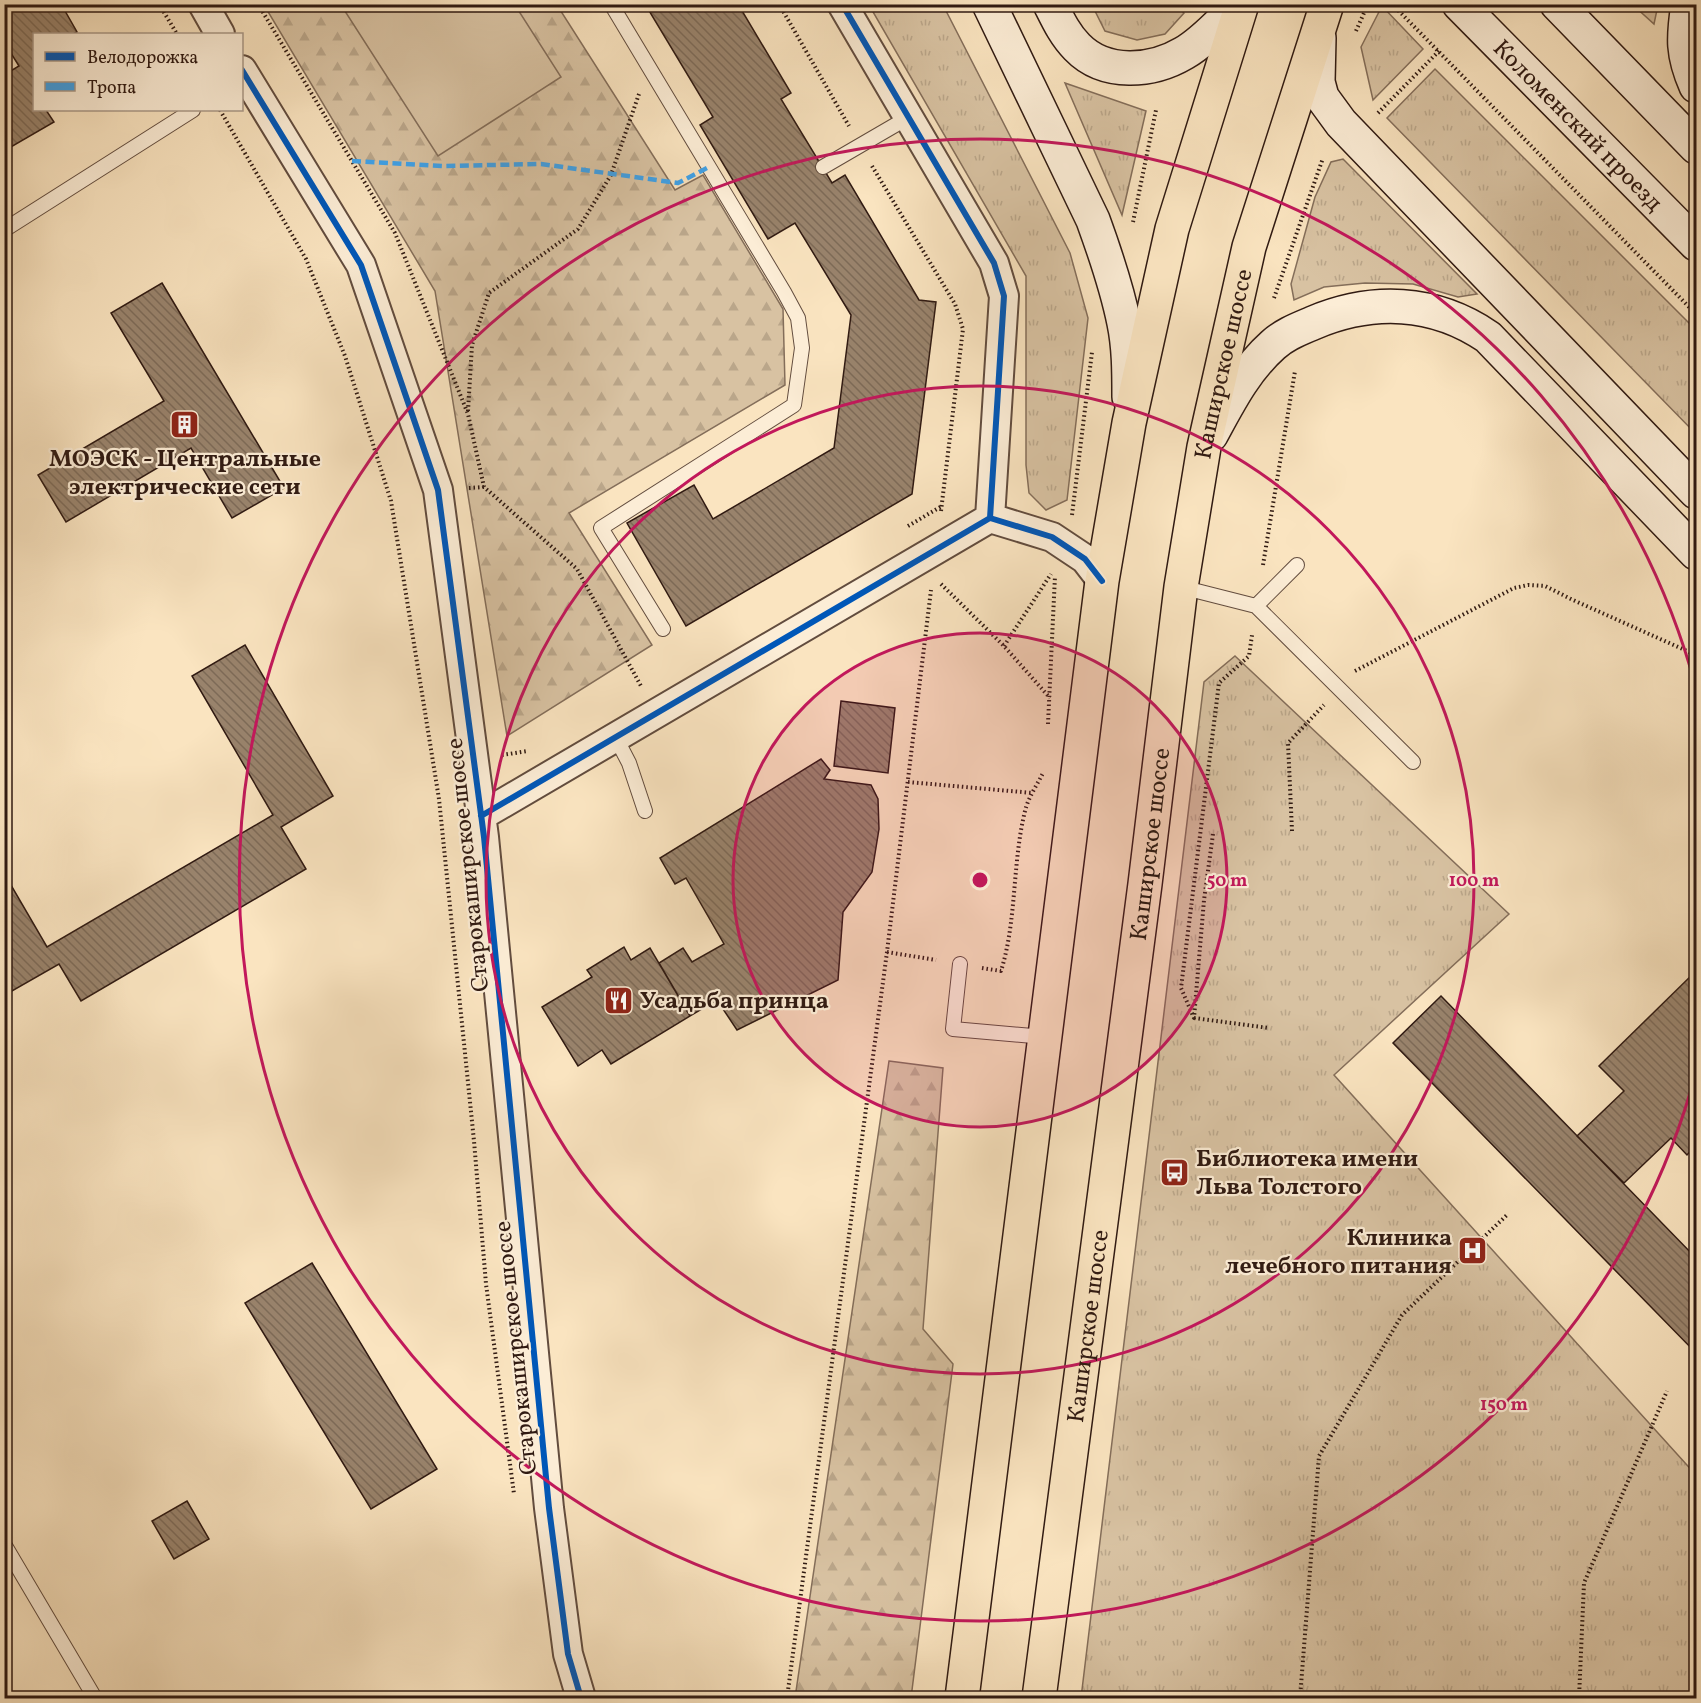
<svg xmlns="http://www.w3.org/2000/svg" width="1701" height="1703" viewBox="0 0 1701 1703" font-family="Vollkorn,serif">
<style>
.grass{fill:url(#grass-tufts);stroke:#846e5a;stroke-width:1.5}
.forest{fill:url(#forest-firs);stroke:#846e5a;stroke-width:1.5}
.park{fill:#d8c2a2;stroke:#846e5a;stroke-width:1.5}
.building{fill:url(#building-back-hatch);stroke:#301a12;stroke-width:1.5}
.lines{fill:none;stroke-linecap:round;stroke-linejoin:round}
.service-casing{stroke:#624c3e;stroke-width:16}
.minor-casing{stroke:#624c3e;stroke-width:32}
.secondary-casing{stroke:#301a12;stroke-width:36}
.primary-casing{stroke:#301a12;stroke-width:36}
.path{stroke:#301a12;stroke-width:4;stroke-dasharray:1.5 3;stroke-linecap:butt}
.service{stroke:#fcedd6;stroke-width:14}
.minor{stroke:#fcedd6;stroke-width:28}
.secondary{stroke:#fcedd6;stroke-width:33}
.primary{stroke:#fae4c0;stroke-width:33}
.quiet{stroke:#3ea2ea;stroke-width:4.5;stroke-dasharray:9 4.5;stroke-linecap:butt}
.cycleway-casing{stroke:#fcedd6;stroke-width:10}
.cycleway{stroke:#0057b8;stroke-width:6}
.ring{fill:none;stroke:#c2185b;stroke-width:3}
.labels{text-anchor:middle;stroke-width:4.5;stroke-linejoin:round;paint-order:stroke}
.street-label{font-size:24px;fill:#301a12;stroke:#fcedd6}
.poi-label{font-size:24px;font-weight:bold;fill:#301a12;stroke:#fcedd6;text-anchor:start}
.centre{fill:#c2185b;stroke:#fcedd6;stroke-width:3}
.ring-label{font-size:18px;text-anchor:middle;font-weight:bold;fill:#c2185b;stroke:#fcedd6;stroke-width:4.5;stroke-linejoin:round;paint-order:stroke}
</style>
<defs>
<pattern id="grass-tufts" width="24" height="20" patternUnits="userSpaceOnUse" patternTransform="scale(1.5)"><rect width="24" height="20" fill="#d8c2a2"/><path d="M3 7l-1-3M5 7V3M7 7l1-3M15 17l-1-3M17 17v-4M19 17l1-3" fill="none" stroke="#baa68a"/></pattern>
<pattern id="forest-firs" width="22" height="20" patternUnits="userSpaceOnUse" patternTransform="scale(1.5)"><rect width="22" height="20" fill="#d8c2a2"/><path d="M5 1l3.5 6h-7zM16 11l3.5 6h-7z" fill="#baa68a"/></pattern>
<pattern id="building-back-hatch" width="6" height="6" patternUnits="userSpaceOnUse" patternTransform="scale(1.5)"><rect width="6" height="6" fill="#99836c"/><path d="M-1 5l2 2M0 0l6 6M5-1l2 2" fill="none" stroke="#7d6a57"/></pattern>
</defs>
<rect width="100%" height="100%" fill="#fae4c0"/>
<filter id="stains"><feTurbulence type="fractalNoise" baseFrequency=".00333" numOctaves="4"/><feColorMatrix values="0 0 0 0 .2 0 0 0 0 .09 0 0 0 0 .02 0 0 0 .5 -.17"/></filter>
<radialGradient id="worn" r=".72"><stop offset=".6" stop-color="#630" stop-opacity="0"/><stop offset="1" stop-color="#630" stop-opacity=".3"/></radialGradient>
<path class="grass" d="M869 5H943L1070 253 1088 318 1067 500 1046 510 1029 493 1026 465V276Z
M1092 5H1175L1184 13 1165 34 1137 40 1105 31Z
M1633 5H1658L1654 24Z
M1382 6 1423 49 1373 100 1361 47Z
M1435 69 1696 330V434L1387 118Z
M1065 83 1146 111 1122 215Z
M1343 159 1477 294 1458 297 1413 284 1365 283 1324 287 1294 300 1291 284 1315 197 1331 162Z
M1235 656 1509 914 1334 1075 1696 1475V1698H1081L1204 682Z"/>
<path class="forest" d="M264 5H557L675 190 703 175 783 309 785 385 569 513 652 645 507 736 435 291Z
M889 1061 943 1068 923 1329 953 1364 911 1698H795Z"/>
<path class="park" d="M341 5H515L561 77 438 156Z"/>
<path class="building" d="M4 4H61L77 32 73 34H34V110H46L54 122 4 151V75L19 66 4 42Z
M645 4H738L791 93 781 99 832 183 845 175 919 300 936 302 912 494 686 626 627 523 694 485 713 519 834 448 851 315 795 223 768 239 700 125 713 117Z
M162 283 284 488 232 518 191 448 66 522 38 475 164 401 111 313Z
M245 645 333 796 281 827 306 869 81 1001 59 964 5 995 4 873 47 947 273 815 192 676Z
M841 701 895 708 888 773 834 766Z
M821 759 830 770 824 779 871 785 878 799 879 829 872 872 843 912 838 980 737 1030 717 1000 690 1016 659 963 683 948 692 962 724 944 686 878 675 884 660 858Z
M624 947 631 960 650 948 690 1016 611 1064 602 1050 578 1066 542 1007 592 977 587 970Z
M1696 971V1145L1687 1155 1671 1138 1624 1183 1577 1136 1624 1091 1599 1066Z
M1441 996 1696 1258V1353L1393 1043Z
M312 1263 437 1469 371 1509 245 1303Z
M187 1501 209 1539 174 1559 152 1521Z"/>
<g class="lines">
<defs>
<path id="service" d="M611 4 784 292 798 318 802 348 794 405 601 528 663 629
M823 167 909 117
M4 230 193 110
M1181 587 1256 606 1413 762
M1256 606 1297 565
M616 738 629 763 645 811
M960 964 953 1029 1044 1037
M4 1544 95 1698"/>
<path id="minor" d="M203 4 220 34
M842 4 994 263 1004 296 990 518
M242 70 361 265 438 490 484 837 549 1508 568 1654 581 1698
M481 816 990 518 1052 537 1085 559 1102 581"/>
<g id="secondary">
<path d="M989 4 1093 220C1105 253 1117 288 1124 323 1129 347 1129 372 1129 397"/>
<path d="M1050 4C1058 20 1065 35 1077 47 1105 76 1152 72 1184 53 1205 41 1222 20 1240 4"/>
<path id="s1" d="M1459 4 1696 244"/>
<path d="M1557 4 1696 147"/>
<path d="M1688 4C1683 38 1682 54 1696 86"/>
<path d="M1319 38 1318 82 1322 97 1341 123 1696 492"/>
<path d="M1211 435C1229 402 1245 370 1273 345 1285 334 1299 329 1313 323 1372 298 1434 300 1488 337L1696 553"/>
</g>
<g id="primary">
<path d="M962 1698 1102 581 1129 423 1172 229 1242 4"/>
<path id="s2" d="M1039 1698 1145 884 1181 587 1204 447 1249 247 1327 4"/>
</g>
</defs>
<use href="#service" class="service-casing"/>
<use href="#minor" class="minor-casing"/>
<use href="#secondary" class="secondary-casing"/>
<use href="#primary" class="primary-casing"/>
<path class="path" d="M159 4 177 34
M258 4 395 233 468 414 484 487 577 569 641 686
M779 4 849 126
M1392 4 1696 314
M1356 31 1368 4
M220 110 306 259 345 356 391 501 439 799 474 1141 486 1284 514 1494
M1378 113 1439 51
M872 166 955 304 963 329 941 511
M1133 222 1156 110
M1274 298 1323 158
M468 411 472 345 489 293 578 229 611 175 639 94
M469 488 484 487
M1072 515 1092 352
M908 526 942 506
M1263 565 1295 371
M941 584 1004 646 1050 698
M1004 646 1051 574
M1355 671 1514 588 1528 585 1545 586 1573 600 1696 655
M1048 724 1055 576
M502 755 528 751
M908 782 1033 793
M1292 831 1288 743 1324 705
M1213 834 1204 900 1194 1018 1181 988 1219 683 1249 656 1252 635
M887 952 936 960
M982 968 1001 971C1017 920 1012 864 1025 811 1028 798 1037 785 1043 773
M1194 1018 1269 1028
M787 1698 887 952 931 590
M1300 1698 1319 1456 1402 1315 1508 1214
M1579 1698 1584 1583 1667 1391"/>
<use href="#service" class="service"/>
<use href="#minor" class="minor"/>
<use href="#secondary" class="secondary"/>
<use href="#primary" class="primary"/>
<path class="quiet" d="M352 161 444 166 541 164 678 183 709 167"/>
<defs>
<path id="cycleway" d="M842 4 994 263 1004 296 990 518
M242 70 361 265 438 490 484 837 549 1508 568 1654 581 1698
M481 816 990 518 1052 537 1085 559 1102 581"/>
</defs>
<use href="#cycleway" class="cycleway-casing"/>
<use href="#cycleway" class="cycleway"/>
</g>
<circle cx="980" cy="880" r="247" fill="#c2185b" fill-opacity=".12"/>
<g class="ring">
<circle cx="980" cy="880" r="247"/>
<circle cx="980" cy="880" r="494"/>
<path d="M1696 1072A741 741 0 1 1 1696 688"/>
</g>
<defs>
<symbol id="building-square" viewBox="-11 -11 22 22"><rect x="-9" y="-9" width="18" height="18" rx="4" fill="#8f2418" stroke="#fcedd6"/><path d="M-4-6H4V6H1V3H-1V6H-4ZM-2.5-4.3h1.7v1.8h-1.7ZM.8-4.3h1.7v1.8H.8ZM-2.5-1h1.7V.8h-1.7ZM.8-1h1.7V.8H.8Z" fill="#fff"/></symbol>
<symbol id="restaurant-square" viewBox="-11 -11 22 22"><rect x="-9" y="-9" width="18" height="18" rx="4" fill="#8f2418" stroke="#fcedd6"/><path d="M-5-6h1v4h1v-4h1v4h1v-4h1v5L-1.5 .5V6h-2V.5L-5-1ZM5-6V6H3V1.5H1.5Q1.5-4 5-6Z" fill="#fff"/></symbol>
<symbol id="bus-square" viewBox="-11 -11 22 22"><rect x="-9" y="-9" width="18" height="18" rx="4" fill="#8f2418" stroke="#fcedd6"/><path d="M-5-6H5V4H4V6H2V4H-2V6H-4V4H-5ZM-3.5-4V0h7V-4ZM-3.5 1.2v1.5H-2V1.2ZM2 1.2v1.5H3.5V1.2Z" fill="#fff"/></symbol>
<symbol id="hospital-square" viewBox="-11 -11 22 22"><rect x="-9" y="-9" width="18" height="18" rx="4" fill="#8f2418" stroke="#fcedd6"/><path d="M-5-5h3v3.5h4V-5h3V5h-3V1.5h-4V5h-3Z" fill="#fff"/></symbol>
</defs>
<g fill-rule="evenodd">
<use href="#building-square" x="168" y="408" width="33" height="33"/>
<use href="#restaurant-square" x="602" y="984" width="33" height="33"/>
<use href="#bus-square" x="1158" y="1156" width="33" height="33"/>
<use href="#hospital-square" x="1456" y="1234" width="33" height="33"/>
</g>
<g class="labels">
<g class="street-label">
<text dy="8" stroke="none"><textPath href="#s1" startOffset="170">Коломенский проезд</textPath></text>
<text dy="8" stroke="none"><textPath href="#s2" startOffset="1347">Каширское шоссе</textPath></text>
<text dy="8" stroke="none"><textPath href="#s2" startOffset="861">Каширское шоссе</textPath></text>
<text transform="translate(467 865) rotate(-96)" y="8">Старокаширское шоссе</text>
<text dy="8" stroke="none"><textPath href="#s2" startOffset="375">Каширское шоссе</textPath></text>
<text transform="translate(515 1348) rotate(-96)" y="8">Старокаширское шоссе</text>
</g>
<g class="poi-label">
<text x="185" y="466" text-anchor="middle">МОЭСК - Центральные<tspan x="185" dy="28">электрические сети</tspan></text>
<text x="640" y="1008">Усадьба принца</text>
<text x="1196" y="1166">Библиотека имени<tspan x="1196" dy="28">Льва Толстого</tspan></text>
<text x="1452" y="1245" text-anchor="end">Клиника<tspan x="1452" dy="28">лечебного питания</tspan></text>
</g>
</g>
<circle cx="980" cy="880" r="9" class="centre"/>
<g class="ring-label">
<text x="1227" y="886">50 m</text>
<text x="1474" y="886">100 m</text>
<text x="1504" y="1410">150 m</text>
</g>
<rect width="1701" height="1703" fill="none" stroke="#fae4c0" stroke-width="24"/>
<rect x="6" y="6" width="1689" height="1691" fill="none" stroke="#301a12" stroke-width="3"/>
<rect x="12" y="12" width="1677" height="1679" fill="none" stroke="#301a12" stroke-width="1.5"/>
<rect x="33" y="33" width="210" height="78" fill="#fcedd6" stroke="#aa9988" stroke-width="1.5"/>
<rect x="45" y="52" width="30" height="9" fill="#0057b8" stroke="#aa9988" stroke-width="1.5"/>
<text x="87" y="63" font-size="18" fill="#301a12">Велодорожка</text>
<rect x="45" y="82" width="30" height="9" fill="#3ea2ea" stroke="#aa9988" stroke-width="1.5"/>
<text x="87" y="93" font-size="18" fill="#301a12">Тропа</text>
<rect width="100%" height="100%" filter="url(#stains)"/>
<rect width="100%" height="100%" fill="url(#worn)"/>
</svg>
